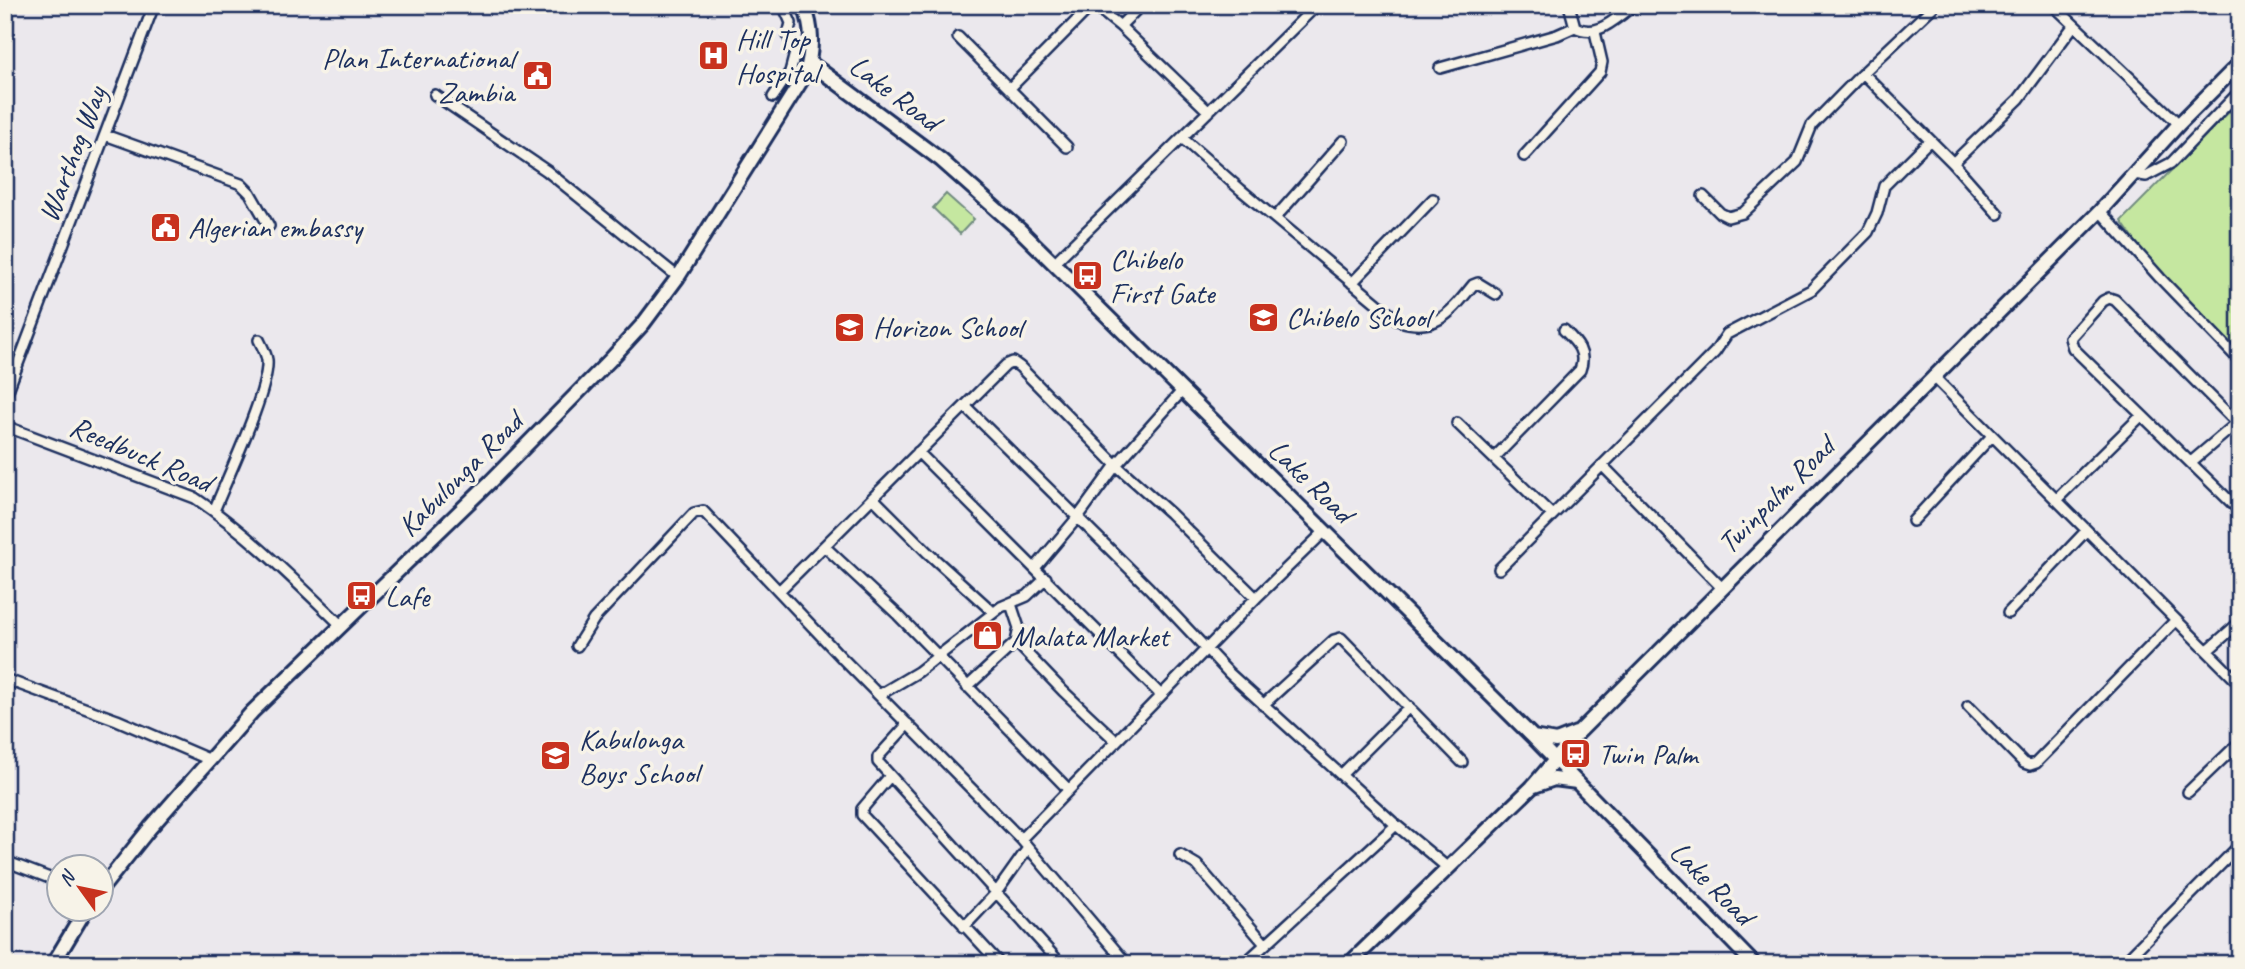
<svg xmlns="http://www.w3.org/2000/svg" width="2245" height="969" viewBox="0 0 2245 969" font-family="Caveat,sans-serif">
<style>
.green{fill:#c5e7a0;stroke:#708b7f;stroke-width:2}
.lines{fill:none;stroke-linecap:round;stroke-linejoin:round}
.street-casing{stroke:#1b2f5e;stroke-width:14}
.secondary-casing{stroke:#1b2f5e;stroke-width:18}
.street{stroke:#f7f3e8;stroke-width:9}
.secondary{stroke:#f7f3e8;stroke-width:12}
.labels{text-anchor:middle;stroke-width:7;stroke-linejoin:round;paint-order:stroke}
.poi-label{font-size:30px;fill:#1b2f5e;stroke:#f7f3e8;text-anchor:start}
.street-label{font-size:30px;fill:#1b2f5e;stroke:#f7f3e8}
</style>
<rect width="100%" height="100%" fill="#ebe8ed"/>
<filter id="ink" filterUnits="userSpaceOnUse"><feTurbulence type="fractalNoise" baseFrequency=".0143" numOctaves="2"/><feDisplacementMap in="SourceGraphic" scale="14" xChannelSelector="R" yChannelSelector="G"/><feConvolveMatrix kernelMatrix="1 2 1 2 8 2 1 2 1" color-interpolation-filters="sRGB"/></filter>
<g filter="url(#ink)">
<path class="green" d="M2240 101V354L2147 258 2121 221Z
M946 194 974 219 960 234 933 208Z"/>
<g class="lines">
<defs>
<path id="street" d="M1094 5 1120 26 1209 112
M1569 5 1575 27C1598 39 1615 18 1635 5
M2053 5 2179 124
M1120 26 1141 5
M958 37 1067 147
M1440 68 1557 35 1575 27
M1863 73 1953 163 1998 214
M1010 88 1092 5
M435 95 547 171 678 277
M773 97 790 72 795 53 788 35 791 23 783 5
M105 135 241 184 250 193 269 226
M1182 138 1241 190 1397 320C1436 334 1451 312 1473 285L1478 283 1496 294
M1524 156 1600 72 1602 62 1595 32
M1953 163 2019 99 2074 25
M2134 174 2146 176 2171 163 2240 91
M1703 196 1720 213 1728 217 1743 213 1797 162 1812 125 1863 73 1935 5
M2100 211 2160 278 2240 361
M1275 218 1343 141
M1054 263 1317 5
M1352 283 1433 199
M1933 376 2240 684
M5 398 154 5
M965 406 1149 588 1229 673 1396 825 1448 868
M1457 423 1552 515
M5 426 195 498C249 534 295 581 342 626
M2240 426 2115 300 2109 298 2103 301 2070 338 2073 348 2240 511
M918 452 1161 695
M1494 458 1580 370C1587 352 1576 342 1564 330
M2191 462 2237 423
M1602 465 1721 587
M873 498 928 553 993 612
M2056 500 2141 416
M214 511C226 480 270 389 267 360 266 353 262 346 259 340
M1913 521 1992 436
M824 546 898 615 1069 790
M1035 568 1078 517 1116 465 1182 391
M1499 569 1715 352 1727 334 1811 290 1868 232 1877 213 1884 186 1930 140
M779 591 1006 365 1013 362 1020 367 1116 465 1170 513 1256 598
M2008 613 2086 531
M1016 642 1063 691 1116 741
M577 646 594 619 694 513 703 511 843 659 1021 839 1127 964
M2208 650 2240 622
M5 679 117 720 208 759
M967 687 1016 642 1019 628 1011 604
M879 695 918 672 1001 607 1027 596 1046 578
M1263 705 1334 640 1341 638 1462 762
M1968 706 2024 763 2030 765 2036 763 2176 620
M908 724 878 757V762L1061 964
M1341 775 1409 707
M890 776 862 809V815L1000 964
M2188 792 2240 742
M1021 839 1256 598 1325 531
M1180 855 1197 865 1265 944
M5 861 60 882
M964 927 996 893 1028 848
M1244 964 1396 825
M2122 964 2240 845"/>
<path id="secondary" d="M809 62 941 160 1020 230 1533 737 1754 964
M1533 737 1556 741 1576 733
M1534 786 1554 779 1577 782
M102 888 150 828 252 712 490 482 610 360 643 324 678 277 806 73C813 49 813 29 804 5
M53 964 86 909
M1349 964 1532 787 1578 733 2100 211 2179 124 2240 63"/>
</defs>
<use href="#street" class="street-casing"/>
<use href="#secondary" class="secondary-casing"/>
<use href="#street" class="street"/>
<use href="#secondary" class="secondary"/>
</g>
</g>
<defs>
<symbol id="hospital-square" viewBox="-11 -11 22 22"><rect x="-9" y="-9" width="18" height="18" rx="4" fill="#c8321e" stroke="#f7f3e8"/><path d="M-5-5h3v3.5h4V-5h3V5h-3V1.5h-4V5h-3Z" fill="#fff"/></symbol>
<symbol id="civic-square" viewBox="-11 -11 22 22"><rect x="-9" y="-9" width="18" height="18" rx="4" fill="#c8321e" stroke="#f7f3e8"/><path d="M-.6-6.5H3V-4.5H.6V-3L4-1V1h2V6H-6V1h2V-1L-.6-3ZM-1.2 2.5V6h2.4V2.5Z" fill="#fff"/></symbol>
<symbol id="bus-square" viewBox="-11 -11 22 22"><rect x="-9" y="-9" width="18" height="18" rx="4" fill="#c8321e" stroke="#f7f3e8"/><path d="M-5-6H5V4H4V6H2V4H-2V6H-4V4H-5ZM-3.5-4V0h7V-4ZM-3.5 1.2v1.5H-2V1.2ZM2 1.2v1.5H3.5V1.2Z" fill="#fff"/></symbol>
<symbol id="school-square" viewBox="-11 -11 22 22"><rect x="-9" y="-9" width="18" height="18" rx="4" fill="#c8321e" stroke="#f7f3e8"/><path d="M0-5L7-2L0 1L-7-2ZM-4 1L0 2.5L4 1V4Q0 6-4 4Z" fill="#fff"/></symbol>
<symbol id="shop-square" viewBox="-11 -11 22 22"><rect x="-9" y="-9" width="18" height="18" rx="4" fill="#c8321e" stroke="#f7f3e8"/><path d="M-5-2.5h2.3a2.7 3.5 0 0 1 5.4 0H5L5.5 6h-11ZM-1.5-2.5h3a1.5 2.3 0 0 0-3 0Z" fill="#fff"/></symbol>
</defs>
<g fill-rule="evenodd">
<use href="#hospital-square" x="696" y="38" width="35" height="35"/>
<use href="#civic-square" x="520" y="58" width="35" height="35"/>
<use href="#civic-square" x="148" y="210" width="35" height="35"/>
<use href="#bus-square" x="1070" y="258" width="35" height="35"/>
<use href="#school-square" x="1246" y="300" width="35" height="35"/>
<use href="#school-square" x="832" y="310" width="35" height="35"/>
<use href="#bus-square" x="344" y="578" width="35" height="35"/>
<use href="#shop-square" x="970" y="618" width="35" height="35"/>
<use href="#bus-square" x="1558" y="736" width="35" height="35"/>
<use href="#school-square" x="538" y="738" width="35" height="35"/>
</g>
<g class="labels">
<g class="poi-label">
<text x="736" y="49">Hill Top<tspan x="736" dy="34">Hospital</tspan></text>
<text x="514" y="68" text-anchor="end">Plan International<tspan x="514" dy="34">Zambia</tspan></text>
<text x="188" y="237">Algerian embassy</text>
<text x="1110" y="269">Chibelo<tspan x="1110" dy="34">First Gate</tspan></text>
<text x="1286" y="327">Chibelo School</text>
<text x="873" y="337">Horizon School</text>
<text x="385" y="606">Lafe</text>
<text x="1011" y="646">Malata Market</text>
<text x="579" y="749">Kabulonga<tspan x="579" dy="34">Boys School</tspan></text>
<text x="1598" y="764">Twin Palm</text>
</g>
<g class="street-label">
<text transform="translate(895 93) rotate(37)" y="10">Lake Road</text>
<text transform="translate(72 154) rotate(-69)" y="10">Warthog Way</text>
<text transform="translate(141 454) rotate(23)" y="10">Reedbuck Road</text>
<text transform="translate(460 474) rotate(-45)" y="10">Kabulonga Road</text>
<text transform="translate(1311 481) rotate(44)" y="10">Lake Road</text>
<text transform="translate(1776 495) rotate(-45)" y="10">Twinpalm Road</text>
<text transform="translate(1712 883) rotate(45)" y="10">Lake Road</text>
</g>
</g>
<rect width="2245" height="969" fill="none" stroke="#f7f3e8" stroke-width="28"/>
<rect x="14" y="14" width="2217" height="941" fill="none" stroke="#1b2f5e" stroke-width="2.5" filter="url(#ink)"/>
<g transform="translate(80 888) rotate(303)"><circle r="33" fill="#f7f3e8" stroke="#9fa5b1" stroke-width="2"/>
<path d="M0-5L12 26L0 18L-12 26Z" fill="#c8321e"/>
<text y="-10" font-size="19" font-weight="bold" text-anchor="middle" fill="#1b2f5e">N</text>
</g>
</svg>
